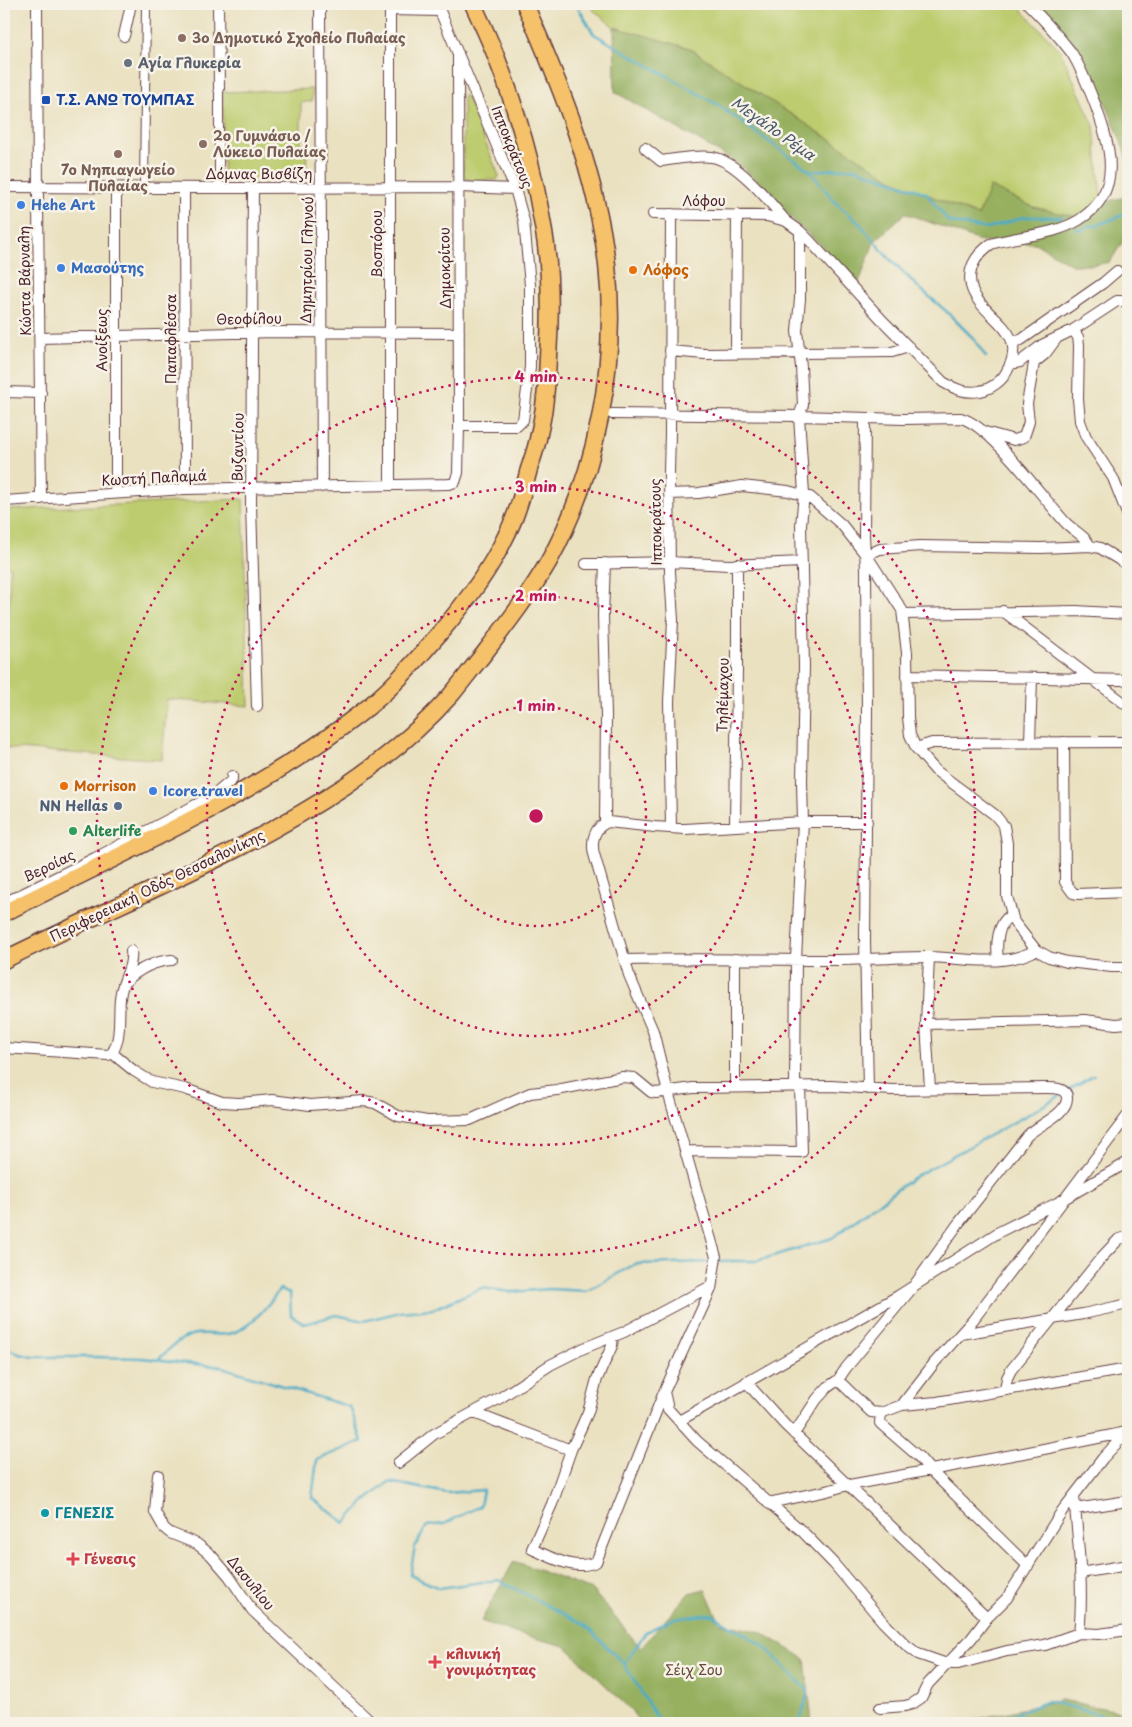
<svg xmlns="http://www.w3.org/2000/svg" width="1132" height="1727" viewBox="0 0 1132 1727" font-family="'Playpen Sans',sans-serif">
<style>
.green{fill:#bdcc6e;stroke:#84764c}
.forest{fill:#96b061;stroke:#706846}
.lines{fill:none;stroke-linecap:round;stroke-linejoin:round}
.stream{stroke:#46aac6;stroke-width:2.5}
.pedestrian-casing{stroke:#623c41;stroke-width:10}
.minor-casing{stroke:#623c41;stroke-width:12}
.trunk-casing{stroke:#623c41;stroke-width:19}
.pedestrian{stroke:#fff;stroke-width:8}
.minor{stroke:#fff;stroke-width:10}
.trunk{stroke:#f5c16b;stroke-width:16}
.ring{fill:none;stroke:#c2185b;stroke-width:2.5;stroke-dasharray:2.5 5}
.education-dot{fill:#8d6e63;stroke:#f7f3e8;stroke-width:2}
.worship-dot{fill:#6b7280;stroke:#f7f3e8;stroke-width:2}
.transit-dot{fill:#1a4fb4;stroke:#f7f3e8;stroke-width:2}
.shop-dot{fill:#3f7fe0;stroke:#f7f3e8;stroke-width:2}
.food-dot{fill:#e8710a;stroke:#f7f3e8;stroke-width:2}
.service-dot{fill:#5c6f8a;stroke:#f7f3e8;stroke-width:2}
.leisure-dot{fill:#2e9e5b;stroke:#f7f3e8;stroke-width:2}
.culture-dot{fill:#0f9aa8;stroke:#f7f3e8;stroke-width:2}
.health-dot{fill:#e0444e;stroke:#f7f3e8;stroke-width:2}
.labels{text-anchor:middle;stroke-width:5;stroke-linejoin:round;paint-order:stroke}
.education-label{font-size:14px;font-weight:bold;fill:#785e54;stroke:#f7f3e8;text-anchor:start}
.worship-label{font-size:14px;font-weight:bold;fill:#5b616d;stroke:#f7f3e8;text-anchor:start}
.transit-label{font-size:14px;font-weight:bold;fill:#164399;stroke:#f7f3e8;text-anchor:start}
.street-label{font-size:14px;fill:#4a1f2b;stroke:#f7f3e8}
.shop-label{font-size:14px;font-weight:bold;fill:#366cbe;stroke:#f7f3e8;text-anchor:start}
.food-label{font-size:14px;font-weight:bold;fill:#c56008;stroke:#f7f3e8;text-anchor:start}
.service-label{font-size:14px;font-weight:bold;fill:#4e5e75;stroke:#f7f3e8;text-anchor:end}
.leisure-label{font-size:14px;font-weight:bold;fill:#27864d;stroke:#f7f3e8;text-anchor:start}
.culture-label{font-size:14px;font-weight:bold;fill:#0d838f;stroke:#f7f3e8;text-anchor:start}
.health-label{font-size:14px;font-weight:bold;fill:#be3a42;stroke:#f7f3e8;text-anchor:start}
.park-label{font-size:14px;fill:#674a3c;stroke:#f7f3e8}
.water-label{font-size:15px;font-style:italic;fill:#485769;stroke:#f7f3e8}
.centre{fill:#c2185b;stroke:#f7f3e8;stroke-width:2.5}
.ring-label{font-size:15px;text-anchor:middle;font-weight:bold;fill:#c2185b;stroke:#f7f3e8;stroke-width:5;stroke-linejoin:round;paint-order:stroke}
</style>
<rect width="100%" height="100%" fill="#f7f3e8"/>
<filter id="ink" filterUnits="userSpaceOnUse"><feTurbulence type="fractalNoise" baseFrequency=".02" numOctaves="2"/><feDisplacementMap in="SourceGraphic" scale="10" xChannelSelector="R" yChannelSelector="G"/><feConvolveMatrix kernelMatrix="1 2 1 2 8 2 1 2 1" color-interpolation-filters="sRGB"/></filter>
<filter id="wash" filterUnits="userSpaceOnUse"><feTurbulence type="fractalNoise" baseFrequency=".0096" numOctaves="4" result="noise"/><feDisplacementMap in="SourceGraphic" scale="20" xChannelSelector="R" yChannelSelector="G"/><feGaussianBlur stdDeviation="1.12" result="paint"/><feColorMatrix in="noise" values="0 0 0 0 0 0 0 0 0 0 0 0 0 0 0 0 0 1.4 0 .05"/><feComposite in="paint" operator="in"/></filter>
<g filter="url(#wash)">
<rect width="100%" height="100%" fill="#eae1c0"/>
<path class="green" d="M586 4H1016L1060 50 1094 126 1101 197 1082 219 1033 207 990 187 978 216 891 179 689 48 614 27Z
M312 89V101L301 103V149L307 150 306 174H313V177L223 178V92Z
M464 95 467 97 499 176 497 180H468L463 176V98Z
M243 499 249 706 167 699 162 760 4 748V638H8L10 567 4 566V510Z"/>
<path class="forest" d="M1039 4H1128V162C1109 105 1083 47 1039 4Z
M614 27 689 48 891 179 978 216 990 187 1033 207 1082 218C1098 207 1107 199 1128 197V233L1110 262 1092 265H1072L1035 243 982 242 905 213 874 242 857 288 819 243 798 225 757 180 734 161 615 92Z
M514 1561 592 1590 641 1648 689 1593 705 1589 720 1623 761 1632 805 1659 812 1723H640L631 1710 565 1646 515 1633 481 1621Z
M1061 1700 1128 1713V1723H960Z"/>
<g class="lines">
<path class="stream" d="M576 4 594 34 718 105 810 171 854 168 926 193 949 222 987 229 1024 217H1062
M810 171 836 203 860 224 886 255 918 287 946 311 973 338 986 357
M1076 229 1081 230 1091 225 1095 226 1128 213
M1067 1091 1094 1075
M718 1261H757L832 1238 914 1177 1027 1115 1063 1094
M4 1346 19 1354 33 1357H95L142 1358 222 1367 350 1407 362 1441 317 1460 312 1498 345 1523 362 1504 389 1482 447 1493 483 1490 480 1506 444 1524 427 1526 415 1546 410 1575 439 1588 498 1580 585 1625 624 1664 646 1632 673 1619 711 1614 764 1646 808 1691 800 1723
M158 1360C168 1350 178 1339 192 1335 205 1331 222 1338 235 1332 253 1325 269 1304 280 1289L290 1293 291 1315 305 1324 336 1315 364 1321 400 1312 433 1309 482 1288 511 1292 549 1289 587 1291 635 1264 713 1262
M624 1664 660 1723
M993 1723 1048 1701 1097 1714 1121 1723"/>
</g>
</g>
<g filter="url(#ink)">
<g class="lines">
<defs>
<path id="pedestrian" d="M144 188 146 4
M219 188V89"/>
<path id="minor" d="M37 4 38 202 41 499
M218 4 219 89
M320 4 322 487
M390 4V485
M437 4 515 189 524 221 530 285V367L523 420 517 426H459
M390 10 440 11
M124 36 131 4
M645 148 661 161C678 159 696 155 712 157 737 161 769 201 785 220
M4 187 236 188 458 187 515 189
M116 188V493
M184 188 185 489
M253 188 251 505 257 706
M653 214 767 216 786 221 800 231 810 241 883 321 943 382C955 389 966 394 980 391 991 389 1002 381 1007 371 1031 328 980 319 971 286 967 268 977 254 991 244 1019 235 1053 236 1079 220 1125 191 1110 146 1095 104 1088 87 1081 67 1071 52 1058 35 1043 19 1028 4
M671 214 670 434 669 472 670 572 673 620 669 702 671 828
M1073 330 1078 337 1079 345 1078 399 1080 421 1086 437 1113 478 1128 516
M40 338 273 332 459 333
M1012 342 1021 340 1103 283 1117 271
M670 351 705 354 892 352 909 347
M736 352 737 215
M1010 364 1020 362 1042 345 1073 330 1117 301H1128
M4 392 41 393
M612 414 799 416 904 419 961 418C991 426 1042 497 1065 522 1072 530 1086 536 1090 546
M799 416 803 405 801 367 797 331 800 299V231
M865 418 864 536 866 568 867 713 865 940 868 1089
M985 432 1014 440 1024 437 1029 422 1027 404 1034 363 1045 354 1057 338
M669 494 699 493 742 486 788 491 810 497 842 525 869 559 902 610 907 653 908 717 910 735 916 748 935 770 995 815 1004 826 1007 843V896L1014 922 1036 950 1049 957 1067 962 1112 967H1128
M4 501 185 489 449 484 455 482 458 473 459 426 458 53
M866 555 880 549 920 546 1041 548 1090 546 1100 548 1123 562H1128
M586 564 670 562 729 565 802 562
M1003 611 1128 706
M903 614 1076 611 1128 614
M907 675 1128 680
M1030 742 1032 678
M1064 742 1065 882 1073 893 1077 894 1128 892
M916 748 932 743 1128 742
M605 823 606 715 603 616 605 563
M735 826 737 669V564
M4 903 95 858 181 813 214 795 232 780V776
M929 957 926 1024 930 1089
M735 959V1087
M998 959C996 945 997 923 1011 915
M625 960C694 958 762 960 830 960 863 960 896 957 928 957 964 958 1003 968 1036 950
M126 981C139 969 154 961 172 960
M926 1024 1085 1020 1116 1024 1128 1023
M4 1048 108 1055 112 1053 134 1071 152 1082 185 1089 222 1102 239 1103 272 1100 310 1105 364 1101 375 1103 398 1116 427 1121 470 1120 530 1093 557 1090 622 1077 634 1078 651 1092 656 1093 693 1088 831 1086 892 1090 1044 1088C1051 1088 1067 1087 1067 1098 1067 1115 1037 1125 1027 1136L958 1224 913 1287 846 1368 838 1380 828 1387 817 1399 794 1434
M112 1053C123 1037 117 1011 121 992 124 978 133 966 131 951
M795 1086 796 959 803 822 802 782 804 666 801 525 804 494 799 416
M685 1151 802 1152 800 1086
M961 1334 1083 1314 1128 1304
M613 1337 612 1346 597 1379 588 1412 571 1450 552 1504 532 1549C553 1558 574 1571 596 1562L664 1392 711 1289 716 1257 668 1092 653 1031 629 975 594 854C591 841 594 827 608 822L655 827 685 829 803 822H867
M838 1380 871 1412 881 1413 880 1423 882 1425 919 1457 930 1470 1028 1566
M746 1382 785 1425 987 1618
M1005 1390 1007 1378 1011 1370 1101 1258 1119 1239 1128 1237
M664 1392 668 1409 697 1441 803 1532 834 1564 883 1622 906 1645 918 1654 947 1664H958L1007 1651 1045 1645 1079 1633 1099 1634 1128 1630
M902 1405 935 1362 973 1320 1128 1115
M474 1413 571 1450
M881 1413 902 1405 937 1402 1128 1369
M679 1421 898 1296 999 1232 1057 1203 1128 1162
M398 1463 434 1434 500 1398 550 1365 584 1348 624 1332 711 1286
M158 1475 155 1512 164 1528 170 1533 197 1544 211 1555 229 1576 252 1610 372 1723
M1074 1496C1078 1541 1084 1587 1079 1633
M768 1503 827 1491 844 1486 1029 1452 1127 1432
M1075 1509 1128 1501
M1080 1573 1128 1565
M880 1708 905 1706 912 1704 921 1698 928 1684 971 1639 987 1618 1007 1598 1062 1511 1103 1458 1128 1431"/>
<path id="trunk" d="M4 913C122 853 253 797 358 715 389 692 413 664 438 635 464 605 489 572 506 536 517 515 523 492 529 469 533 457 537 446 539 434 545 409 547 383 548 357 551 314 551 269 543 226 534 171 517 110 497 59 490 40 481 22 473 4
M4 960C118 903 238 857 345 786 383 760 420 730 451 695 462 682 472 668 483 655 506 625 530 594 549 561 597 474 618 363 607 265 597 174 561 87 525 4"/>
</defs>
<use href="#pedestrian" class="pedestrian-casing"/>
<use href="#minor" class="minor-casing"/>
<use href="#trunk" class="trunk-casing"/>
<use href="#pedestrian" class="pedestrian"/>
<use href="#minor" class="minor"/>
<use href="#trunk" class="trunk"/>
</g>
</g>
<g class="ring">
<circle cx="536" cy="816" r="110"/>
<circle cx="536" cy="816" r="220"/>
<circle cx="536" cy="816" r="329"/>
<circle cx="536" cy="816" r="439"/>
</g>
<g class="education-dot">
<circle cx="182" cy="38" r="5"/>
<circle cx="203" cy="144" r="5"/>
<circle cx="118" cy="154" r="5"/>
</g>
<circle class="worship-dot" cx="128" cy="63" r="5"/>
<rect class="transit-dot" x="41" y="95" width="10" height="10" rx="2.5"/>
<g class="shop-dot">
<circle cx="21" cy="205" r="5"/>
<circle cx="61" cy="268" r="5"/>
<circle cx="153" cy="791" r="5"/>
</g>
<g class="food-dot">
<circle cx="633" cy="270" r="5"/>
<circle cx="64" cy="786" r="5"/>
</g>
<circle class="service-dot" cx="118" cy="806" r="5"/>
<circle class="leisure-dot" cx="73" cy="831" r="5"/>
<circle class="culture-dot" cx="45" cy="1513" r="5"/>
<g class="health-dot">
<path d="M70.5 1551.5h5v5h5v5h-5v5h-5v-5h-5v-5h5z"/>
<path d="M432.5 1654.5h5v5h5v5h-5v5h-5v-5h-5v-5h5z"/>
</g>
<g class="labels">
<g class="education-label">
<text x="192" y="43">3ο Δημοτικό Σχολείο Πυλαίας</text>
<text x="213" y="141">2o Γυμνάσιο /<tspan x="213" dy="16">Λύκειο Πυλαίας</tspan></text>
<text x="118" y="175" text-anchor="middle">7ο Νηπιαγωγείο<tspan x="118" dy="16">Πυλαίας</tspan></text>
</g>
<g class="worship-label">
<text x="138" y="68">Αγία Γλυκερία</text>
</g>
<g class="transit-label">
<text x="56" y="105">Τ.Σ. ΑΝΩ ΤΟΥΜΠΑΣ</text>
</g>
<g class="street-label">
<text transform="translate(512 147) rotate(68)" y="5">Ιπποκράτους</text>
<text x="259" y="179">Δόμνας Βισβίζη</text>
<text x="704" y="206">Λόφου</text>
<text transform="translate(377 244) rotate(-90)" y="5">Βοσπόρου</text>
<text transform="translate(307 260) rotate(-89)" y="5">Δημητρίου Γληνού</text>
<text transform="translate(445 268) rotate(-91)" y="5">Δημοκρίτου</text>
<text transform="translate(25 281) rotate(-91)" y="5">Κώστα Βάρναλη</text>
<text transform="translate(249 319) rotate(-1)" y="5">Θεοφίλου</text>
<text transform="translate(171 339) rotate(-90)" y="5">Παπαφλέσσα</text>
<text transform="translate(102 340) rotate(-90)" y="5">Ανοίξεως</text>
<text transform="translate(238 447) rotate(-89)" y="5">Βυζαντίου</text>
<text transform="translate(154 478) rotate(-3)" y="5">Κωστή Παλαμά</text>
<text transform="translate(656 522) rotate(-91)" y="5">Ιπποκράτους</text>
<text transform="translate(723 695) rotate(-89)" y="5">Τηλέμαχου</text>
<text transform="translate(49 866) rotate(-26)" y="5">Βεροίας</text>
<text transform="translate(157 886) rotate(-26)" y="5">Περιφερειακή Οδός Θεσσαλονίκης</text>
<text transform="translate(251 1583) rotate(51)" y="5">Δασυλίου</text>
</g>
<g class="shop-label">
<text x="31" y="210">Hehe Art</text>
<text x="71" y="273">Μασούτης</text>
<text x="163" y="796">Icore.travel</text>
</g>
<g class="food-label">
<text x="643" y="275">Λόφος</text>
<text x="74" y="791">Morrison</text>
</g>
<g class="service-label">
<text x="108" y="811">NN Hellas</text>
</g>
<g class="leisure-label">
<text x="83" y="836">Alterlife</text>
</g>
<g class="culture-label">
<text x="55" y="1518">ΓΕΝΕΣΙΣ</text>
</g>
<g class="health-label">
<text x="84" y="1564">Γένεσις</text>
<text x="446" y="1659">κλινική<tspan x="446" dy="16">γονιμότητας</tspan></text>
</g>
<g class="park-label">
<text x="694" y="1675">Σέιχ Σου</text>
</g>
<g class="water-label">
<text transform="translate(773 129) rotate(35)" y="5">Μεγάλο Ρέμα</text>
</g>
</g>
<circle cx="536" cy="816" r="8" class="centre"/>
<g class="ring-label">
<text x="536" y="382">4 min</text>
<text x="536" y="492">3 min</text>
<text x="536" y="601">2 min</text>
<text x="536" y="711">1 min</text>
</g>
<rect width="1132" height="1727" fill="none" stroke="#f7f3e8" stroke-width="20"/>
</svg>
